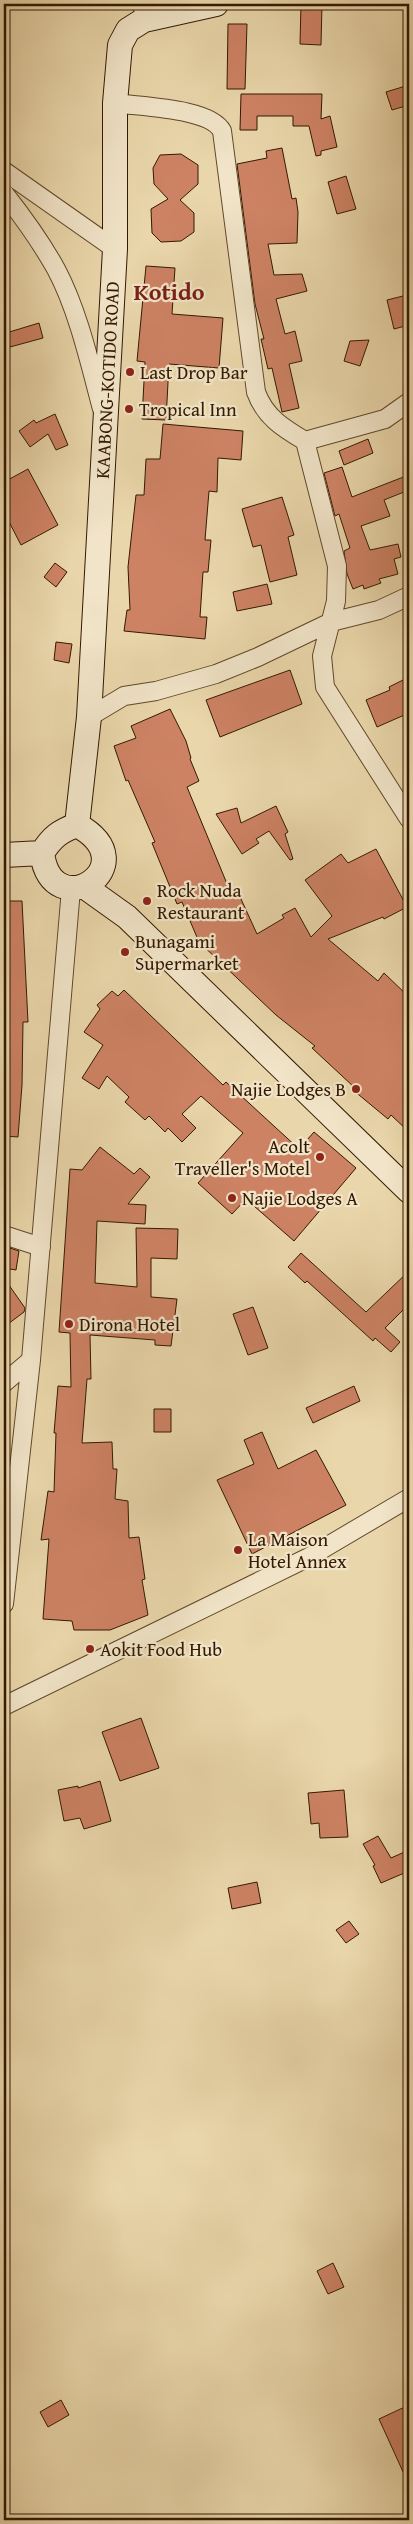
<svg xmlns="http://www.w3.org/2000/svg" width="413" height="2524" viewBox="0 0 413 2524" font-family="'Gentium Book Plus',serif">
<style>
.building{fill:#cd8264;stroke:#331900}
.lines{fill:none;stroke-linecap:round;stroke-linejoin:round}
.street-casing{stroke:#60482a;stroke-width:20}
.secondary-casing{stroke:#331900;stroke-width:26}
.street{stroke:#f1e4c8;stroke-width:18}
.secondary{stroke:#f1e4c8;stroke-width:24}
.poi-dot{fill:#8f2418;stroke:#f1e4c8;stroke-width:2}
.labels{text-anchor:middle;stroke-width:4.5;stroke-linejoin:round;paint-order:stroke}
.poi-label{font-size:19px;fill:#331900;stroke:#f1e4c8;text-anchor:start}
.street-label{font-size:19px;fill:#331900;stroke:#f1e4c8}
.district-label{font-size:24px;font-weight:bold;fill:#7a1f14;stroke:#f1e4c8}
</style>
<rect width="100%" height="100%" fill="#e9d6aa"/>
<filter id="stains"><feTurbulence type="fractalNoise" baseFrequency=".004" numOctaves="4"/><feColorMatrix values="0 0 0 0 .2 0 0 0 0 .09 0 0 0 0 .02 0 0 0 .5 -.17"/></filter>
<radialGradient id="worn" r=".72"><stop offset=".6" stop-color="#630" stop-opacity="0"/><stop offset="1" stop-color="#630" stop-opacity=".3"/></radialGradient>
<path class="building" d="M301 4H322L321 45 300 44Z
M228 24H247L245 89H227Z
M409 85V105L392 110 386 92Z
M241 94H322L321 119 330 116 337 147 321 151V155L316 156 309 126H293V116H257V130H240Z
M282 148 292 199 296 198 298 212 297 243 268 244 274 275 302 274 307 291 276 299 285 334 295 331 302 361 289 364 299 408 282 412 272 368 268 369 261 339H264L255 304 237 164 267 158 266 151Z
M181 154 198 165V184L180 200 194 213V232L181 241 161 242 152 233 151 209 168 199 154 184 153 168 160 155Z
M346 176 356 209 337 214 328 182Z
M146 266 175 268 172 314 223 318 219 368 169 364 166 420 142 419 145 362 137 361Z
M407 295 409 325 394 329 387 300Z
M39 323 43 338 10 347 6 333Z
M369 340 360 366 344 361 350 341Z
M55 414 68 445 56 450 48 434 30 447 19 431 34 420 36 423Z
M163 424 243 431 241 460 218 458 217 492 209 491 205 540H211L208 572H203L200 617H207L205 639 124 631 127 610H130L128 567 136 495H144L146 459H160Z
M368 439 373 453 344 465 339 451Z
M342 467 352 497 406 476 409 485V490L384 500 390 516 361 526 370 550 398 544 401 557 394 559 398 574 379 579 381 583 364 589 363 585 353 589 347 574 344 551 350 548 339 514 335 516 324 473Z
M28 469 58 525 21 545 4 512V482Z
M282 497 294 535 288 537 297 575 270 582 261 545 253 547 242 509Z
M55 563 67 572 56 587 44 577Z
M267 584 272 604 237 611 233 592Z
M56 642 72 644 69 663 54 660Z
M290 670 302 704 220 737 206 700Z
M409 677V713L377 727 366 700 390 690 389 687Z
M170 709 186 741 191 758 190 759 199 781 187 787 230 891 236 888 257 934 284 918 282 915 295 908 311 937 332 916 305 880 341 854 348 863 376 849 407 907 384 919 383 917 328 939 378 981 384 973 409 997V1132L391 1115 388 1119 353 1090 355 1088 312 1048 315 1046 276 1015 199 942 182 902 177 904 152 843 155 842 128 780 126 781 114 746 136 738 131 726Z
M276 806 288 832 285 834 293 859 290 860 269 831 256 839 259 843 242 854 216 814 237 808 241 823Z
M4 901H22L28 1022H23L22 1085 18 1137 4 1136Z
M124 990 223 1085 226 1082 299 1149 314 1132 356 1168 294 1241 246 1199 232 1214 198 1183 243 1133 201 1096 182 1114 196 1128 182 1142 168 1128 165 1132 149 1116 145 1120 125 1102 129 1097 107 1076 99 1089 82 1078 103 1045 84 1032 100 1009 97 1005 112 991 118 996Z
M100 1147 134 1174 140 1168 150 1177 128 1204 146 1205 145 1224 97 1221 95 1283 137 1287 136 1228 178 1229 177 1259 151 1258V1297L177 1299 171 1346 155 1345V1340L90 1335 91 1379H87L82 1443 112 1442 113 1469H117L115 1499 128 1501 129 1538 139 1537 145 1579 142 1580 148 1615 110 1630H74L72 1621 43 1619 49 1539 41 1540 48 1491 54 1492 56 1433H54L58 1386 71 1387 70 1333 59 1332 70 1169 82 1170Z
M4 1246 19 1251 16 1270 4 1268Z
M301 1253 366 1312 409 1271V1304L385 1328 400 1342 391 1352 375 1338 373 1341 307 1281 305 1283 288 1267Z
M4 1278 25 1308 24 1312 4 1327Z
M253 1307 268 1348 248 1355 233 1314Z
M354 1386 360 1401 313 1423 306 1408Z
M154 1409H171V1432H154Z
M262 1432 278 1469 316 1450 346 1505 252 1554 217 1480 254 1464 244 1440Z
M141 1718 159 1768 120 1781 102 1732Z
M100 1781 111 1821 84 1829 80 1818 64 1821 58 1790 78 1786V1788Z
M344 1790 348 1837 320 1838 319 1823 311 1824 308 1793Z
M378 1836 391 1858 409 1850V1871L381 1883 373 1866 375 1865 363 1844Z
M257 1882 261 1903 232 1909 228 1888Z
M349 1921 359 1934 346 1943 336 1930Z
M333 2263 344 2287 328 2294 317 2271Z
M61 2400 69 2415 48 2427 40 2412Z
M409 2405V2485L379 2419Z"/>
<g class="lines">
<defs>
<path id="street" d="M143 4 144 20
M115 103C141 107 210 108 222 131L256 392C265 417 283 428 305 441L337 566 336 601 322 656 325 687 409 819
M4 171 115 249
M4 193C23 217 41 242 56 269 78 310 90 364 102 409
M305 441 385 419 409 402
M89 717 124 696 156 691 216 674 258 657 331 622 379 610 409 596
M4 1235 41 1247
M4 1383 31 1360
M4 1604 31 1360 71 889
M4 1706 309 1557 409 1498"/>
<path id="secondary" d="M77 825 89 717 115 249V103L120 45 128 30 144 20 216 4
M77 825C150 865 52 928 42 853 52 837 60 831 77 825Z
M4 855 42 853
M85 887 127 917 409 1191"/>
</defs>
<use href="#street" class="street-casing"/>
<use href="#secondary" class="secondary-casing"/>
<use href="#street" class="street"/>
<use href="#secondary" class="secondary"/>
</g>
<g class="poi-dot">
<circle cx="130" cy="372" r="5"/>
<circle cx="129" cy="409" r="5"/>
<circle cx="147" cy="901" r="5"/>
<circle cx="125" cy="952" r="5"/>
<circle cx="356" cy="1089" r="5"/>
<circle cx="320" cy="1157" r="5"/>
<circle cx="232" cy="1198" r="5"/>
<circle cx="69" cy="1324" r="5"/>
<circle cx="238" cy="1550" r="5"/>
<circle cx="90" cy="1649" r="5"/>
</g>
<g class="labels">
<g class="poi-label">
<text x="140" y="379">Last Drop Bar</text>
<text x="139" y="416">Tropical Inn</text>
<text x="157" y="897">Rock Nuda<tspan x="157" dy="22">Restaurant</tspan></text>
<text x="135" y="948">Bunagami<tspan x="135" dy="22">Supermarket</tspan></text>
<text x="346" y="1096" text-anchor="end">Najie Lodges B</text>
<text x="310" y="1153" text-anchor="end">Acolt<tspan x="310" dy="22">Traveller's Motel</tspan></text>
<text x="242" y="1205">Najie Lodges A</text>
<text x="79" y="1331">Dirona Hotel</text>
<text x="248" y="1546">La Maison<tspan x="248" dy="22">Hotel Annex</tspan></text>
<text x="100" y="1656">Aokit Food Hub</text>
</g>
<g class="street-label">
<text transform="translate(107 380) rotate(-87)" y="7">KAABONG-KOTIDO ROAD</text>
</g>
<g class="district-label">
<text x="169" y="300">Kotido</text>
</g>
</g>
<rect width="413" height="2524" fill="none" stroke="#e9d6aa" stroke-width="20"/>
<rect x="5" y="5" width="403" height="2514" fill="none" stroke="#331900" stroke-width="2.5"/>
<rect x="10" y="10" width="393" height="2504" fill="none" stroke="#331900"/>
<rect width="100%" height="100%" filter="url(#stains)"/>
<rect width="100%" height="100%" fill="url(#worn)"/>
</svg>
